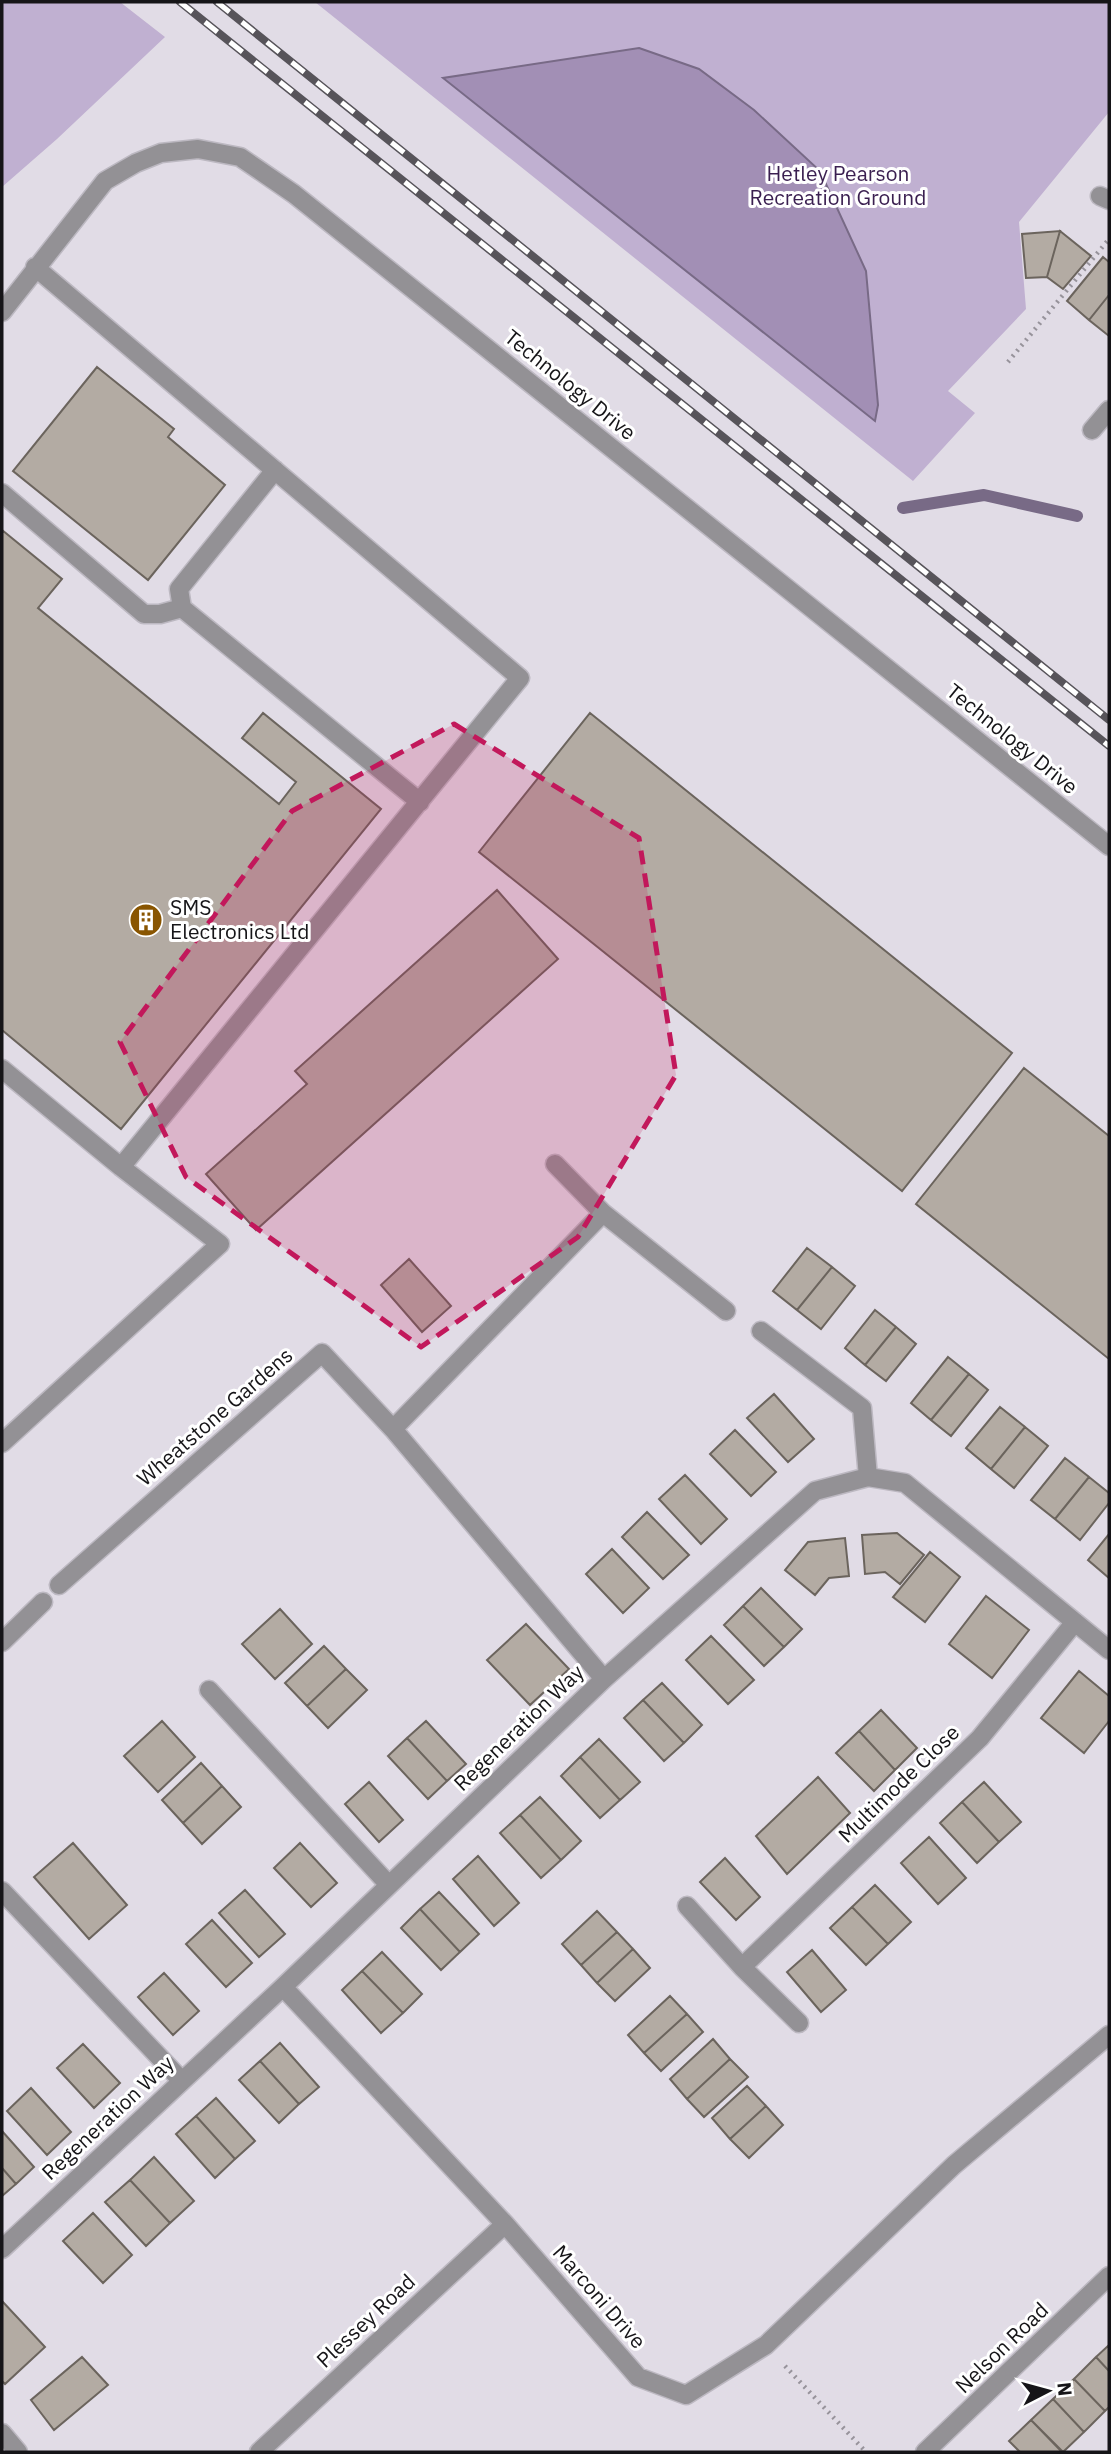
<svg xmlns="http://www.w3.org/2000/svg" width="1111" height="2454" viewBox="0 0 1111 2454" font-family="'IBM Plex Sans',sans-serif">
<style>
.green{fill:#c0b0d1}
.water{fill:#a28fb5;stroke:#786a86;stroke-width:2}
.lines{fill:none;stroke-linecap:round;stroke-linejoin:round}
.stream{stroke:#786a86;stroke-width:12}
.building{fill:#b3aba3;stroke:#6b645d;stroke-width:2}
.minor-casing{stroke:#bcb8c1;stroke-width:21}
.path{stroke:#97939b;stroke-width:4.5;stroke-dasharray:2 5;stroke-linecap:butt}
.minor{stroke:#939195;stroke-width:18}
.rail-casing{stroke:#57545a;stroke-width:8}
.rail{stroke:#fff;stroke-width:5;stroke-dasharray:16;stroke-linecap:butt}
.marked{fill:#c2185b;fill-opacity:0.2;stroke:#c2185b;stroke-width:5;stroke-dasharray:14 9;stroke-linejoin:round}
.labels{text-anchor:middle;stroke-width:6;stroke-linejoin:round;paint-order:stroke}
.park-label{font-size:21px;fill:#3a1f50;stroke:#fff}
.street-label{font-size:21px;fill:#161518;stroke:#fff}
.poi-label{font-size:21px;fill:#161518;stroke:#fff;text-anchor:start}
</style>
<rect width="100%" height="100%" fill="#e1dce6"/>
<path class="green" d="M2 2H120L165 37 57 139 2 187Z
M315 2H1109V112L1019 222 1026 309 948 391 975 413 913 481Z"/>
<path class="water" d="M639 48 699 69 754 110 820 171 866 271 878 405 875 421 443 78Z"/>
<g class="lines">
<path class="stream" d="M903 508 984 495 1077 516"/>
</g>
<path class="building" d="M1060 231 1047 277 1026 278 1022 234Z
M1060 231 1091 256 1063 289 1047 277Z
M1103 257 1109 262V295L1089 320 1067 301Z
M1109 295V336L1089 320Z
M97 367 174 429 168 437 225 485 148 580 13 471Z
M2 530 62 579 38 608 279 804 296 782 242 738 263 713 381 809 121 1129 2 1030Z
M590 713 1012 1053 902 1191 479 852Z
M497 890 558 959 256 1230 206 1174 307 1084 295 1071Z
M1024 1068 1109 1136V1359L916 1204Z
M807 1248 832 1267 797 1310 773 1291Z
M409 1259 451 1306 422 1332 381 1285Z
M832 1267 855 1286 821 1329 797 1310Z
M875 1310 896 1327 865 1365 845 1348Z
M896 1327 916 1344 886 1381 865 1365Z
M948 1357 969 1374 931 1420 911 1403Z
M969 1374 988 1390 951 1436 931 1420Z
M774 1394 814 1439 788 1462 747 1418Z
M1000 1407 1025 1427 991 1469 966 1448Z
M1025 1427 1048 1446 1014 1488 991 1469Z
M735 1430 776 1472 751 1496 710 1454Z
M1065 1458 1089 1477 1055 1519 1031 1500Z
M685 1475 727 1519 701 1544 659 1499Z
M1089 1477 1109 1493V1503L1080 1540 1055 1519Z
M647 1512 689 1555 663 1579 622 1537Z
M897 1533 924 1555 900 1584 885 1572 865 1574 862 1535Z
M1109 1534V1578L1088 1560Z
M845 1538 849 1576 829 1578 815 1595 785 1570 808 1542Z
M612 1549 649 1588 623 1613 586 1574Z
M930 1552 960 1577 925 1622 893 1597Z
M761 1588 802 1629 784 1647 743 1606Z
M986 1596 1029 1630 992 1678 949 1644Z
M743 1606 784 1647 764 1666 724 1625Z
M280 1609 312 1644 275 1679 242 1644Z
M526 1624 569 1669 530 1705 487 1660Z
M711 1636 754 1680 728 1704 686 1660Z
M324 1646 346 1669 307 1706 285 1683Z
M346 1669 367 1690 328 1728 307 1706Z
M1079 1671 1109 1696V1721L1084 1753 1041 1718Z
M662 1683 702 1725 684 1743 643 1700Z
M643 1700 684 1743 664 1761 624 1718Z
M881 1710 917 1748 895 1770 859 1731Z
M162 1721 195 1757 158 1792 124 1756Z
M426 1721 466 1764 447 1781 407 1738Z
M859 1731 895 1770 874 1791 836 1753Z
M407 1738 447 1781 428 1799 388 1756Z
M599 1739 640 1782 620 1800 580 1757Z
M580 1757 620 1800 600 1818 561 1776Z
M201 1763 222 1786 183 1823 162 1800Z
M818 1777 850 1813 787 1874 756 1836Z
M369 1782 403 1820 379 1842 345 1804Z
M984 1782 1021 1822 999 1842 962 1802Z
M222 1786 241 1807 202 1844 183 1823Z
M540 1797 581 1841 561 1860 520 1815Z
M962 1802 999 1842 977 1863 940 1823Z
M520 1815 561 1860 541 1878 500 1833Z
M929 1837 966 1878 938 1904 901 1863Z
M73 1843 127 1905 89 1939 34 1877Z
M300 1843 337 1883 311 1907 274 1868Z
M478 1856 519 1903 494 1926 453 1879Z
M725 1858 760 1897 736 1920 700 1882Z
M875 1885 911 1922 888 1944 852 1907Z
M245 1890 285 1934 259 1957 219 1913Z
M439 1892 479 1934 460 1952 420 1909Z
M852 1907 888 1944 866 1965 830 1928Z
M420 1909 460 1952 441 1970 401 1928Z
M597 1911 617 1932 581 1965 562 1944Z
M212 1920 252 1963 226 1987 186 1944Z
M617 1932 633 1949 597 1983 581 1965Z
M633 1949 650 1968 615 2001 597 1983Z
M812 1950 846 1990 821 2012 787 1972Z
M382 1952 422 1994 403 2013 362 1971Z
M362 1971 403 2013 381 2033 342 1990Z
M164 1973 199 2011 173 2035 138 1997Z
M670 1996 687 2014 644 2053 628 2035Z
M687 2014 703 2032 661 2071 644 2053Z
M713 2039 730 2059 687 2099 670 2079Z
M280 2043 319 2087 299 2104 260 2061Z
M83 2044 120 2083 94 2108 57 2068Z
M730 2059 748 2077 704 2117 687 2099Z
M260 2061 299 2104 279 2123 239 2080Z
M747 2086 766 2106 730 2139 712 2118Z
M31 2088 71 2132 47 2155 7 2111Z
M216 2098 255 2141 235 2159 196 2116Z
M766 2106 783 2125 749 2158 730 2139Z
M196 2116 235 2159 215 2178 176 2134Z
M2 2131 34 2167 16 2184 2 2168Z
M154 2157 194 2201 170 2223 130 2180Z
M2 2168 16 2184 2 2196Z
M130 2180 170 2223 146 2246 105 2202Z
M93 2213 132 2255 103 2283 63 2241Z
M2 2301 45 2347 5 2384 2 2381Z
M1109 2345V2371L1096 2357Z
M82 2357 108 2385 54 2430 31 2400Z
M1096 2357 1109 2371V2407L1105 2411 1074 2379Z
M1074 2379 1105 2411 1084 2432 1053 2399Z
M1053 2399 1084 2432 1063 2452 1031 2420Z
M1031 2420 1062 2452H1020L1009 2441Z"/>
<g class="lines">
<defs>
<path id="minor" d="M1100 196 1109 200
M35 267 520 678 121 1167
M2 312 105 181 136 163 161 153 198 149 240 157 294 194 1109 846
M1092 430 1109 410
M275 470 179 589 182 608 420 802
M2 493 144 614H160L182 608
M2 1069 121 1167 220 1244 2 1443
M603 1213 726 1311
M761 1331 862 1408 868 1477
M393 1429 603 1213 555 1164
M59 1585 322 1353 393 1429 604 1679
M2 1642 43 1602
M209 1690 389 1885
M2 1891 181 2080
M687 1906 742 1967 980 1738 1075 1622
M742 1967 799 2023
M283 1987 505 2224 638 2377 686 2395 766 2345 954 2165 1109 2035
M2 2249 283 1987 604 1679 815 1491 868 1477 905 1483 1109 1650
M2 2433 18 2452
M259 2452 505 2224
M925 2452 1109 2276"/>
</defs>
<use href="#minor" class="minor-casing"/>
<path class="path" d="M1008 362 1109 239
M785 2366 866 2452"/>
<use href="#minor" class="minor"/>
<defs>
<path id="rail" d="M180 2 1109 746
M217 2 1109 720"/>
</defs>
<use href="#rail" class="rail-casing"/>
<use href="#rail" class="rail"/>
</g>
<path class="marked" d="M454 724 639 838 676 1075 578 1237 421 1347 186 1177 120 1042 292 811Z"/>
<defs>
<symbol id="building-disc" viewBox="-11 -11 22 22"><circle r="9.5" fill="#895501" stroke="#fff"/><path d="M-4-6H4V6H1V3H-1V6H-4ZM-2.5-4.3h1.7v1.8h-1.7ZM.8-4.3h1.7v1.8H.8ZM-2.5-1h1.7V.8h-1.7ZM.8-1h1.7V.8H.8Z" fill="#fff"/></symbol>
</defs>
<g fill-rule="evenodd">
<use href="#building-disc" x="127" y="901" width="38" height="38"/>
</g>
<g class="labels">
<g class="park-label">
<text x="838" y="181">Hetley Pearson<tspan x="838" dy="24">Recreation Ground</tspan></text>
</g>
<g class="street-label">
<text transform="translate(570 385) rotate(39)" y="7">Technology Drive</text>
<text transform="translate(1012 739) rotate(39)" y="7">Technology Drive</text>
<text transform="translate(215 1417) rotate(-41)" y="7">Wheatstone Gardens</text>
<text transform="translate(519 1728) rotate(-44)" y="7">Regeneration Way</text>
<text transform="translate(899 1784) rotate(-44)" y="7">Multimode Close</text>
<text transform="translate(108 2118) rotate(-43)" y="7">Regeneration Way</text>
<text transform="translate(599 2297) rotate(49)" y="7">Marconi Drive</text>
<text transform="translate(366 2321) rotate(-43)" y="7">Plessey Road</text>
<text transform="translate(1002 2348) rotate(-44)" y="7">Nelson Road</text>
</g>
<g class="poi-label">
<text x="170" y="915">SMS<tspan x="170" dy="24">Electronics Ltd</tspan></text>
</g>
</g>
<rect width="1111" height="2454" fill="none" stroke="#161518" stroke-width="7"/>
<g transform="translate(1048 2391) rotate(84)" stroke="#ffffff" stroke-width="5" paint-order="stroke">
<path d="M0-5L12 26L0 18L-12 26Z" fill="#161518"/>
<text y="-10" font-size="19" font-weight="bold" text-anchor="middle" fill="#161518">N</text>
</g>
</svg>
